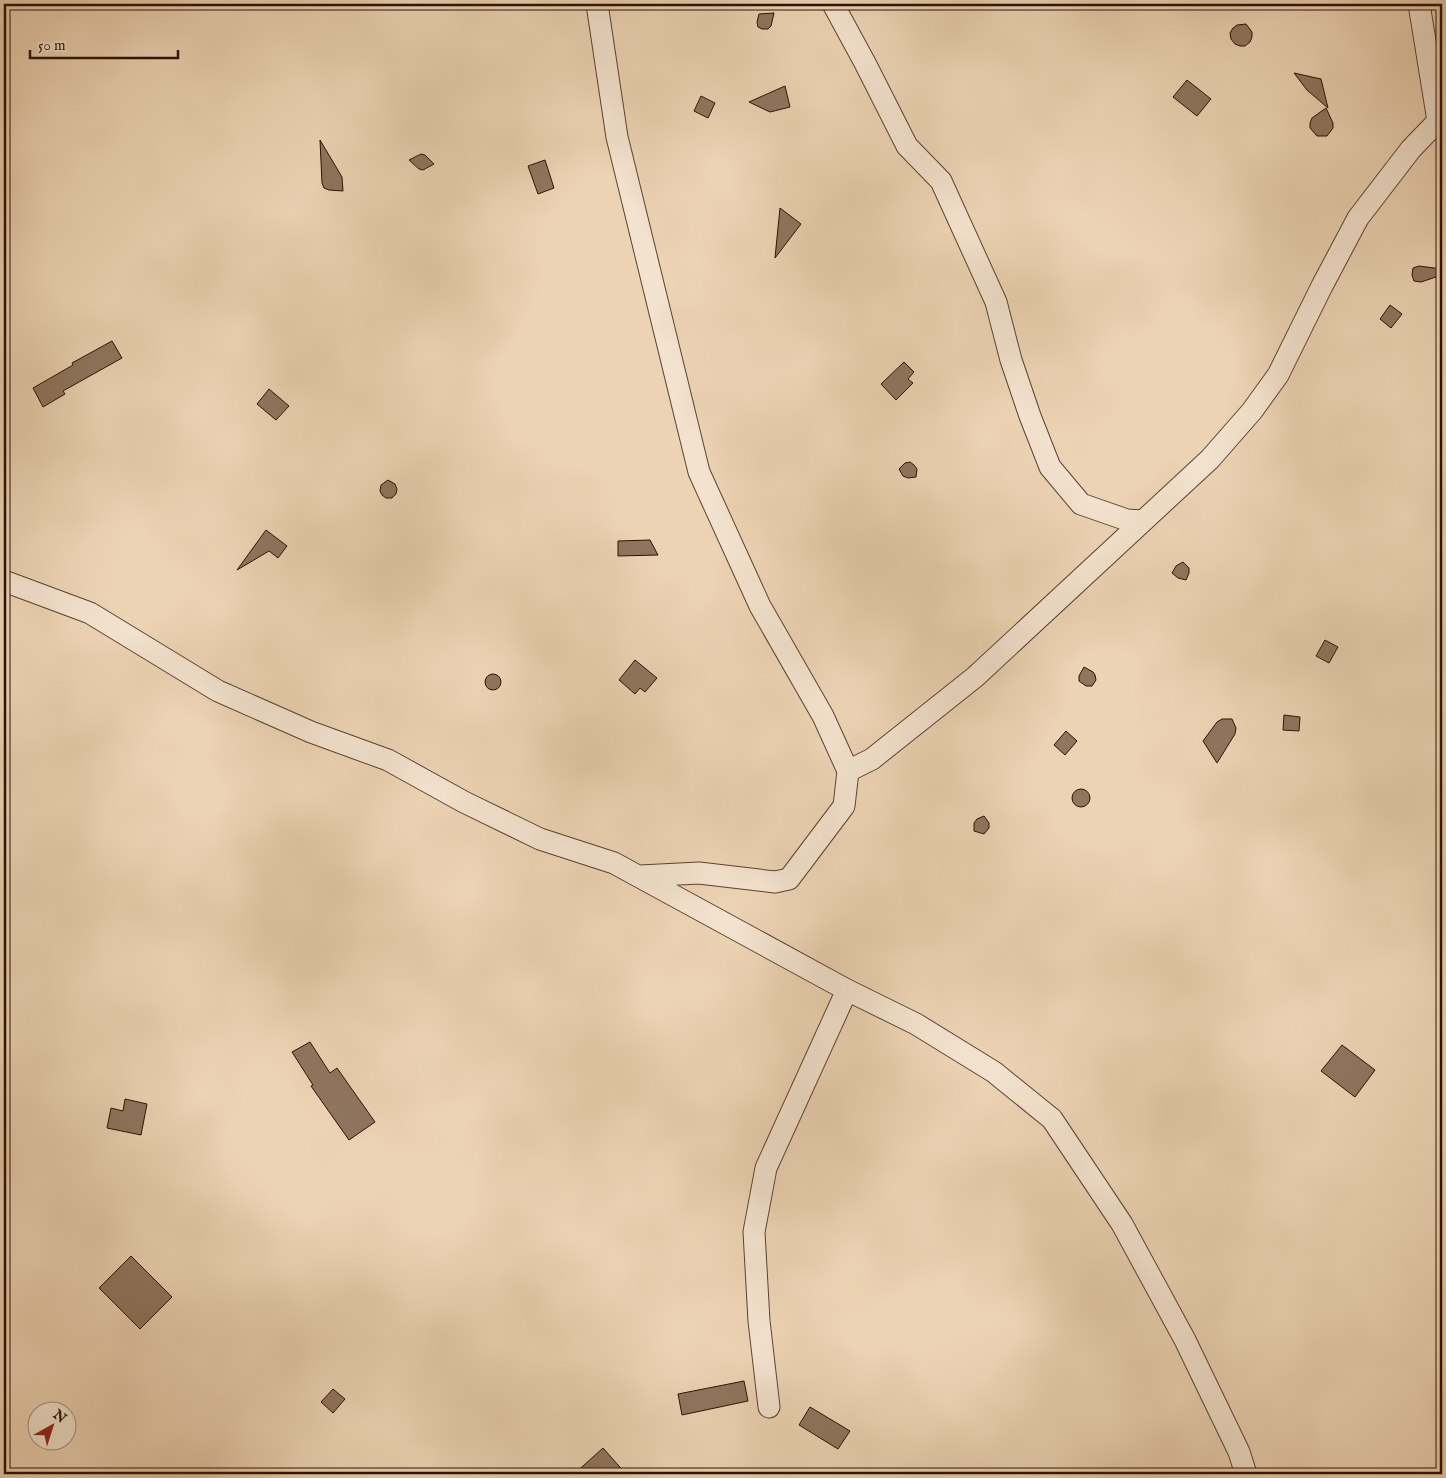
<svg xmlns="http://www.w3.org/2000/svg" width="1446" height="1478" viewBox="0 0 1446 1478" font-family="'IM FELL English',serif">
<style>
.building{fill:#90755f;stroke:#2c1004}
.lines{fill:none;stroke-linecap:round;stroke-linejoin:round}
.minor-casing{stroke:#5c4130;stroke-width:23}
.minor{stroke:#f3e2ce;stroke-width:21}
</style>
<rect width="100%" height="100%" fill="#ecd3b3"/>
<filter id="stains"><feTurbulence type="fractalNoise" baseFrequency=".004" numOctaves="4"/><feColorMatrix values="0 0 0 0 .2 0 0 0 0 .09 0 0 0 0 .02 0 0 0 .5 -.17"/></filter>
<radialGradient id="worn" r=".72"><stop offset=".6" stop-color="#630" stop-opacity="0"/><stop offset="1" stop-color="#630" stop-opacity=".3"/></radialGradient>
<path class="building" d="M774 13 771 26 768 29H762L758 27 757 22 759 14Z
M1246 24 1252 32V37L1250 42 1245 46H1240L1235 44 1231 39 1230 33 1233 28 1237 25Z
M1294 73 1321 79 1328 108 1307 90Z
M1187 80 1211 99 1197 116 1173 97Z
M785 86 790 107 770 112 749 102Z
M701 96 715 103 708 118 694 111Z
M1326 108 1333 123V128L1327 136H1317L1310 128V123L1312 118Z
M320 140 342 177 343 191 329 190 324 188 322 183Z
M421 154 425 155 434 164 423 170 419 169 409 160Z
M545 160 554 188 538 194 528 166Z
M780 208 801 224 775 258Z
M1419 266 1442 269V275L1421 282 1414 281 1412 275 1413 268Z
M1390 305 1402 314 1391 328 1380 319Z
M112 341 122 358 63 391 65 394 43 407 33 388 73 365 72 363Z
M904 362 914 372 908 379 913 383 896 400 881 384Z
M269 389 289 406 276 420 257 404Z
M910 462 914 465 917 469 916 477 908 478 903 476 899 469 905 463Z
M388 480 395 484 397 489 396 494 392 498H386L382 495 380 491 381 485Z
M266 530 287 546 278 558 269 551 237 570Z
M650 540 658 555 618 556V541Z
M1183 562 1189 568V573L1186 580 1178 578 1172 573 1176 566Z
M1325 640 1338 647 1329 663 1316 656Z
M635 660 657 678 645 692 640 688 635 694 619 680Z
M1084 667 1093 672 1095 675 1096 680 1092 686H1086L1079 681V676Z
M485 682a8 8 0 1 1 16 0a8 8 0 1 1-16 0Z
M1284 715 1300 717 1299 731 1283 730Z
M1222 719H1232L1236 728 1235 734 1217 763 1203 741 1217 722Z
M1066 731 1077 741 1065 755 1054 745Z
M1072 798a9 9 0 1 1 18 0a9 9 0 1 1-18 0Z
M984 816 989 823V828L984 834 974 831V823L977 819Z
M310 1042 330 1073 337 1068 375 1122 349 1140 311 1086 313 1085 292 1052Z
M1342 1045 1375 1070 1355 1097 1321 1071Z
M125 1099 147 1104 141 1135 107 1128 111 1108 123 1111Z
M131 1256 172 1297 140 1329 99 1288Z
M744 1381 748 1401 682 1415 678 1394Z
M333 1389 345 1399 333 1413 321 1402Z
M810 1407 850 1431 838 1449 799 1425Z
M603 1448 626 1474H574Z"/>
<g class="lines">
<defs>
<path id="minor" d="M597 4 617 137 699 472 760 606 823 716 848 771
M833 4 865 63 907 146 941 181 996 302 1011 360 1030 416 1050 467 1081 504 1127 520 1143 521
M1419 4 1438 121 1442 125
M4 581 90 613 218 691 311 732 388 760 464 802 540 839 614 863 847 990 916 1024 994 1072 1052 1119 1122 1224 1185 1340 1239 1452 1246 1474
M640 876 699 873 775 882 789 879 844 806 848 771 872 759 975 677 1210 459 1252 411 1278 375 1322 286 1358 218 1411 149 1438 121
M769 1407 759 1321 754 1232 766 1168 847 990"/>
</defs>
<use href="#minor" class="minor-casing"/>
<use href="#minor" class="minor"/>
</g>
<rect width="1446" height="1478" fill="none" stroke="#ecd3b3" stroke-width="20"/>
<rect x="5" y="5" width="1436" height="1468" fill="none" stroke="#2c1004" stroke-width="2.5"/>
<rect x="10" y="10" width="1426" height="1458" fill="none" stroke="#2c1004"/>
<g transform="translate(52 1426) rotate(39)"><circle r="24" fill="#f3e2ce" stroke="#a38e7d"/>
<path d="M0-4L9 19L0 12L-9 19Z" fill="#8f2418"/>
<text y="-8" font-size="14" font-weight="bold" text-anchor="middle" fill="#2c1004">N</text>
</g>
<path d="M30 50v8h148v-8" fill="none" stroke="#2c1004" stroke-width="2.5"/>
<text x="38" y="50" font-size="15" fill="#2c1004" stroke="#f3e2ce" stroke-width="4" paint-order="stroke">50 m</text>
<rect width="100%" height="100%" filter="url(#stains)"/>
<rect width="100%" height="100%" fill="url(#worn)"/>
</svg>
